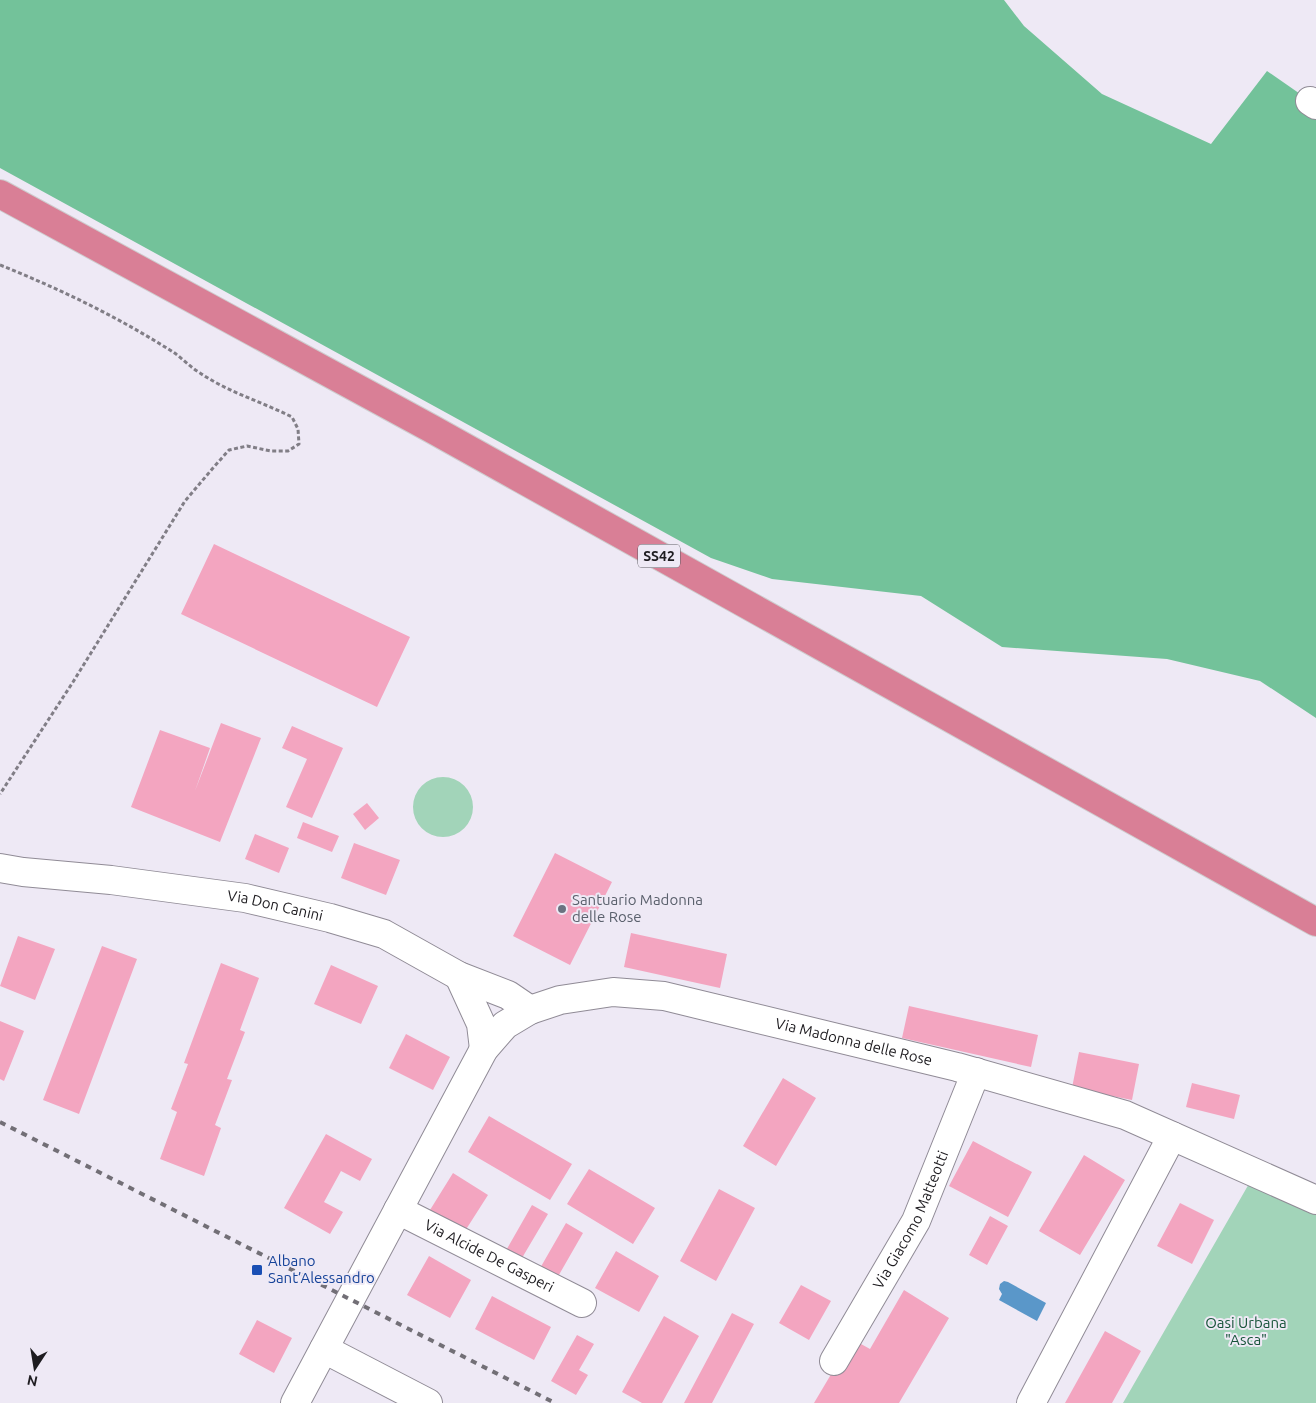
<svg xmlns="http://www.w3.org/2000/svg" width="1316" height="1403" viewBox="0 0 1316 1403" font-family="Ubuntu,sans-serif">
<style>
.green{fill:#a2d4b9}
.forest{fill:#73c29a}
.water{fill:#5a97c9}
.building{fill:#f3a5c0}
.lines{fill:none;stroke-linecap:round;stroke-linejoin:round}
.minor-casing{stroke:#908b96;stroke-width:30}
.highway-casing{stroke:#cecdce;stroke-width:30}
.path{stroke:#817e86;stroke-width:3;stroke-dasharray:4 2.5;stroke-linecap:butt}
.minor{stroke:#fff;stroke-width:28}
.highway{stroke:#d97f96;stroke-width:28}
.rail{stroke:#726f76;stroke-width:4;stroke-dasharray:6 6;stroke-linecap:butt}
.worship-dot{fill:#6b7280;stroke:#eee9f5;stroke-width:2}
.transit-dot{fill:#1a4fb4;stroke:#eee9f5;stroke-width:2}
.labels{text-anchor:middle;stroke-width:4;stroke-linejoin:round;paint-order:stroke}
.shield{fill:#eee9f5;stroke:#5c5a60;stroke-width:1}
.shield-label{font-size:14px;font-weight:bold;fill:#1e1c20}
.worship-label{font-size:15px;fill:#5b616d;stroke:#eee9f5;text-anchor:start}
.street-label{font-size:15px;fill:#1e1c20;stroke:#eee9f5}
.transit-label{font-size:15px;fill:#164399;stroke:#eee9f5;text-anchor:start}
.park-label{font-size:15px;fill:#17543a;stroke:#eee9f5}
</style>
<rect width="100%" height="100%" fill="#eee9f5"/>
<path class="green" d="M413 807a30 30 0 1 1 60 0a30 30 0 1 1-60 0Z
M1250 1182 1316 1213V1403H1123Z"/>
<path class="forest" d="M0 0H1004L1024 26 1102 94 1211 144 1267 71 1316 105V718L1260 681 1167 659 1002 647 921 596 772 579 711 558 0 168Z"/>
<path class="water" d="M1004 1281 1008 1282 1046 1303 1037 1321 999 1300 1002 1294 999 1289 1000 1284Z"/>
<path class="building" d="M214 544 410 637 377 707 181 614Z
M221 723 261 738 220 842 131 807 160 730 210 748 195 791Z
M292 726 343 748 312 818 286 807 307 759 282 748Z
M367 803 379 818 365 830 353 814Z
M303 822 339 836 332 852 297 838Z
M255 834 289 848 279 873 245 859Z
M354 843 400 860 386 895 341 878Z
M555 853 612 882 570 965 513 936Z
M631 933 727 954 720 988 624 967Z
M18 936 55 949 35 1000 0 986Z
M102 946 137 959 79 1114 43 1100Z
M221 963 259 978 240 1030 245 1032 227 1079 232 1080 215 1125 221 1128 204 1176 160 1159 177 1112 171 1109 188 1064 184 1063Z
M331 965 378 986 361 1024 314 1004Z
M909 1006 1038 1035 1031 1067 902 1038Z
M0 1021 24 1031 4 1081 0 1079Z
M406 1034 450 1057 433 1090 389 1068Z
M1079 1052 1139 1064 1132 1100 1072 1088Z
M783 1078 816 1098 776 1166 743 1146Z
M1192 1083 1240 1095 1234 1119 1186 1107Z
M489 1116 572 1164 550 1200 468 1152Z
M326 1134 372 1159 360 1181 341 1171 324 1202 343 1212 330 1234 284 1208Z
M973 1141 1032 1172 1008 1217 949 1186Z
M1084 1155 1125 1180 1080 1255 1039 1231Z
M589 1169 655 1208 633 1244 567 1204Z
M453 1173 488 1195 465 1231 430 1210Z
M719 1189 755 1208 716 1281 680 1261Z
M1180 1203 1214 1220 1192 1264 1157 1246Z
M532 1205 548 1214 519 1263 504 1254Z
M990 1216 1008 1226 987 1265 969 1255Z
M566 1223 583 1233 556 1280 539 1270Z
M616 1251 659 1276 639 1312 595 1288Z
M429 1256 471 1280 450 1318 407 1295Z
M801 1285 831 1301 809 1340 779 1323Z
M904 1290 949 1318 899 1403H814L852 1339 870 1349Z
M492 1296 551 1327 534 1360 475 1329Z
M732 1313 754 1324 712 1403H684Z
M664 1316 699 1336 662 1403H642L622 1392Z
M257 1320 292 1338 274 1373 239 1354Z
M1105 1331 1141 1351 1112 1403H1065Z
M577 1335 594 1344 579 1370 588 1375 576 1395 551 1381Z"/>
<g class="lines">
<defs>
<g id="minor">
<path d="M1310 101 1316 105"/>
<path id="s1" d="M0 868 23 872 111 880 245 898 330 918 384 934 459 976 508 995 530 1010"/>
<path d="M459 976 481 1024 484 1049"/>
<path id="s2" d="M398 1210 582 1303"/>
<path d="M324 1349 428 1403"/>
<path id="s3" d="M834 1361 916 1221 976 1072"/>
<path id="s4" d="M295 1403 484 1049 505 1025 530 1010 560 1000 613 992 664 996 957 1067 1125 1115 1316 1200"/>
<path d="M1031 1403 1172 1136"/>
</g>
<path id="highway" d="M0 194 432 429 1316 922"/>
</defs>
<use href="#minor" class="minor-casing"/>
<use href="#highway" class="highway-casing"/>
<path class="path" d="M0 265C60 289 118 317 173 352 182 358 190 367 200 373 228 392 262 402 292 417L298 429 299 444 288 451H271L247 446 229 450 213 468 185 501 73 682 0 794"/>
<use href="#minor" class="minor"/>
<use href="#highway" class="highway"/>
<path class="rail" d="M0 1122 555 1403"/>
</g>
<circle class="worship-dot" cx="562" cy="909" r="5"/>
<rect class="transit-dot" x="251" y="1264" width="12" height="12" rx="2.5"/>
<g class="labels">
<rect class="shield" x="638" y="544.5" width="42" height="23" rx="4"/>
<g class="shield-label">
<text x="659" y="561">SS42</text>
</g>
<g class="worship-label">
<text x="572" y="905">Santuario Madonna<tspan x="572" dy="17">delle Rose</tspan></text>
</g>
<g class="street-label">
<text dy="5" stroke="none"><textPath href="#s1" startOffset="278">Via Don Canini</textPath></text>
<text dy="5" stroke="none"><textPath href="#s4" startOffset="794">Via Madonna delle Rose</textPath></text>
<text dy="5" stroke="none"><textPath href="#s3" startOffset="161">Via Giacomo Matteotti</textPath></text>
<text dy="5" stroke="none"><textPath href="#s2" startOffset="102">Via Alcide De Gasperi</textPath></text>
</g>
<g class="transit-label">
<text x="268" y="1266">Albano<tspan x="268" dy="17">Sant’Alessandro</tspan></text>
</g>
<g class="park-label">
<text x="1246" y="1328">Oasi Urbana<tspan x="1246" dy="17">"Asca"</tspan></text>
</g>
</g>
<g transform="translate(35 1368) rotate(192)" stroke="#eee9f5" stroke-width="4" paint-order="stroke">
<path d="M0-4L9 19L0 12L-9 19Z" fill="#1e1c20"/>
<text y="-8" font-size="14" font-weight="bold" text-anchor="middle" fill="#1e1c20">N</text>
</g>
</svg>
